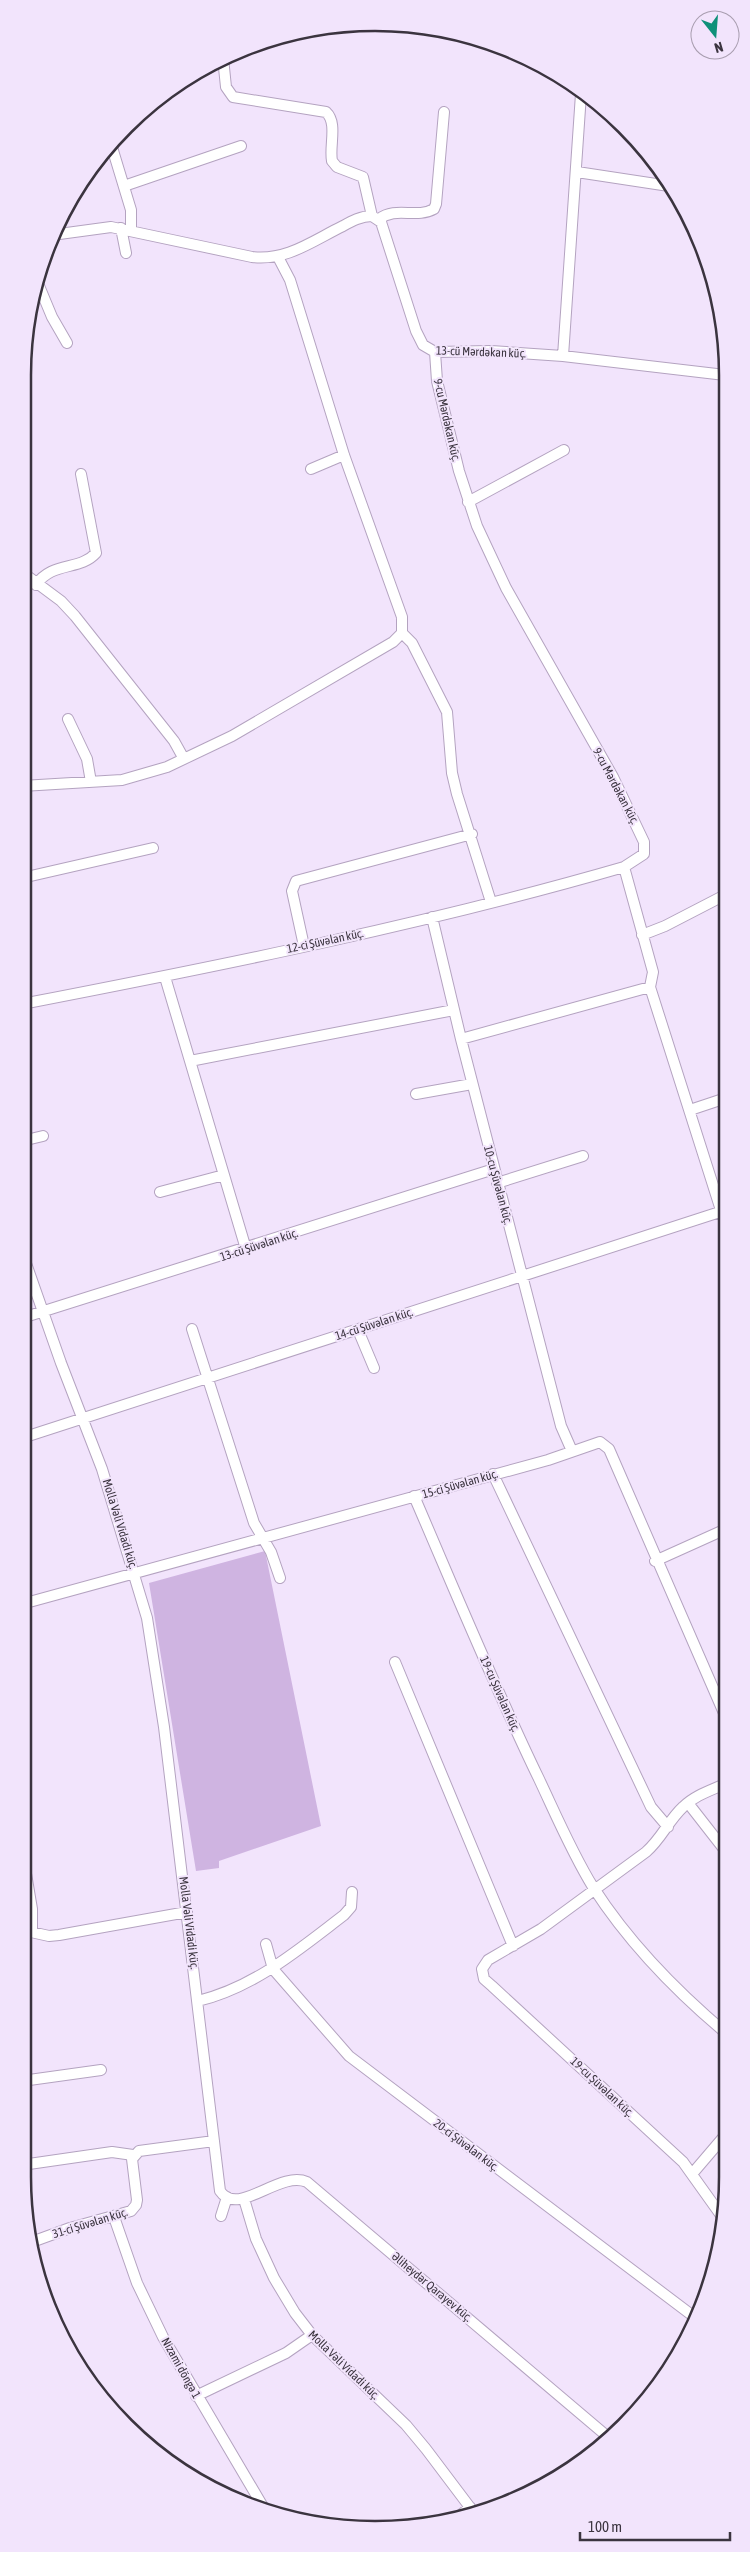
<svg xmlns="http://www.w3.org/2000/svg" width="750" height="2552" viewBox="0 0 750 2552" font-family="'Asap Condensed',sans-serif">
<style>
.green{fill:#cfb4e1}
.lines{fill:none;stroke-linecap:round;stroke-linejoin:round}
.street-casing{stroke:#b4a3c0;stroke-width:12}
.street{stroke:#fff;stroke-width:10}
.labels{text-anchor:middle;stroke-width:4;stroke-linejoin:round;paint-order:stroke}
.street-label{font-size:12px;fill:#3b343f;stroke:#f2e4fc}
.rim{fill:none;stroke:#3b343f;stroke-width:2.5}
</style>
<rect width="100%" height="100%" fill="#f2e4fc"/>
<path class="green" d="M265 1551 321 1826 219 1861V1868L196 1871 149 1583Z"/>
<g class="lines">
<defs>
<path id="street" d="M223 58 226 87 233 97 326 112C338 123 329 146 332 161L337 167 363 177 372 216
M111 144 131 210V231
M577 172 669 186
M124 186 241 146
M379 219C396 206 416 219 434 209L436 204 444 112
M121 228 126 253
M52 235 111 227 252 257C287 261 312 241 343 226 352 221 361 216 372 216L381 222 416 331 423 345 435 352 491 351 563 356 725 375
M37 281 52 317 67 343
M435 352 437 381 459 471 477 526 506 588 613 777 644 842V854L624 867 653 972 650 987 726 1226
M563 356 581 94
M311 469 344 455
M468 502 564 450
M22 572 61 601 75 616 174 741 184 759
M36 585C52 561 80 571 96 553L81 474
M402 633 412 643 447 712 452 773 457 794 491 902
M68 719 87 759 91 782
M22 786 122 780 167 767 232 736 393 642 402 633V617L344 455 290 280 278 257
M22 878 153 848
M432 917 461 1039 561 1426 572 1451
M642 935 665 926 725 895
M304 946 292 891 296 881 472 834
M165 977 246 1249
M22 1004C224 965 427 924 624 867
M461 1039 650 987
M190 1061 454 1010
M416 1094 472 1084
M690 1110 726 1098
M22 1141 43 1136
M497 1183 583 1156
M160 1192 224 1175
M22 1252 61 1363 102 1469 147 1618 164 1727 220 2191C238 2218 279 2170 307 2182L608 2437
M22 1318 494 1169
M192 1329 254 1523 271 1552 280 1578
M358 1330 374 1368
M22 1438 726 1210
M493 1474 651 1807 668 1827
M414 1496C455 1591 494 1686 539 1779 556 1815 572 1853 593 1887 629 1943 677 1992 727 2034
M655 1561 726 1529
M22 1604 548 1460 600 1442 609 1449 727 1720
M395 1662 513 1946
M688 1803 727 1853
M22 1850 32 1909V1930
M22 1930 49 1936 59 1935 187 1912
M266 1944 273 1969 349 2056 697 2319
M198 2001C255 1987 298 1950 344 1915L351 1907 352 1892
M22 2081 101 2070
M22 2165 112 2152 133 2155
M692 2174 727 2133
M244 2199 256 2239 274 2278 295 2313 312 2335 406 2425 426 2449 475 2514
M221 2216 227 2197
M114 2217 137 2283 163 2337 265 2510
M723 2218 683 2162 492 1986 484 1979 482 1969 488 1960 541 1929 646 1852C662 1838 668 1821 683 1807 695 1795 712 1790 727 1783
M29 2243 70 2228 131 2211 136 2205 137 2200 132 2159 139 2151 214 2141
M196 2396 286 2353 312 2335
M457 2518 470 2507"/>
</defs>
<use href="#street" class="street-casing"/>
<use href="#street" class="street"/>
</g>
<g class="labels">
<g class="street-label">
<text transform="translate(481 352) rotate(2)" y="4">13-cü Mərdəkan küç.</text>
<text transform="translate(447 420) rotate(77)" y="4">9-cu Mərdəkan küç.</text>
<text transform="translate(616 786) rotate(62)" y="4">9-cu Mərdəkan küç.</text>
<text transform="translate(325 941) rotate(-12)" y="4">12-ci Şüvəlan küç.</text>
<text transform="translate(498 1185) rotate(75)" y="4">10-cu Şüvəlan küç.</text>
<text transform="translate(259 1245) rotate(-18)" y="4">13-cü Şüvəlan küç.</text>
<text transform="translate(374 1324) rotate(-18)" y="4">14-cü Şüvəlan küç.</text>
<text transform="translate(460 1484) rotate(-16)" y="4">15-ci Şüvəlan küç.</text>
<text transform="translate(120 1524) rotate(73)" y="4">Molla Vəli Vidadi küç.</text>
<text transform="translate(500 1694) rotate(66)" y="4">19-cu Şüvəlan küç.</text>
<text transform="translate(189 1923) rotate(83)" y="4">Molla Vəli Vidadi küç.</text>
<text transform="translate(602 2087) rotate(43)" y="4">19-cu Şüvəlan küç.</text>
<text transform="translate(466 2145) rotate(37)" y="4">20-ci Şüvəlan küç.</text>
<text transform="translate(90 2223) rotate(-17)" y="4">31-ci Şüvəlan küç.</text>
<text transform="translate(432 2287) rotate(40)" y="4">Əliheydər Qarayev küç.</text>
<text transform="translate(344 2365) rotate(44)" y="4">Molla Vəli Vidadi küç.</text>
<text transform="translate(181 2368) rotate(61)" y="4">Nizami döngə 1</text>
</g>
</g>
<path d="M0 0H750V2552H0ZM375 31H375A344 344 0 0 1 719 375V2177A344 344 0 0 1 375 2521H375A344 344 0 0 1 31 2177V375A344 344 0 0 1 375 31Z" fill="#f2e4fc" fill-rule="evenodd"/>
<path class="rim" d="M375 31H375A344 344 0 0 1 719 375V2177A344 344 0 0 1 375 2521H375A344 344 0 0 1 31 2177V375A344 344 0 0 1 375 31Z"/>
<g transform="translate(715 35) rotate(163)"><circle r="24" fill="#f2e4fc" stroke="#a99eb0"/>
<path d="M0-4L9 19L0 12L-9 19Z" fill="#0e9179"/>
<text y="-8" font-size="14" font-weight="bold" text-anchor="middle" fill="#3b343f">N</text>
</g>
<path d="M580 2532v8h150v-8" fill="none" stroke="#3b343f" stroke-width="2.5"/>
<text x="588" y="2532" font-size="15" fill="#3b343f" stroke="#f2e4fc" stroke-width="4" paint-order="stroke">100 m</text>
</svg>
